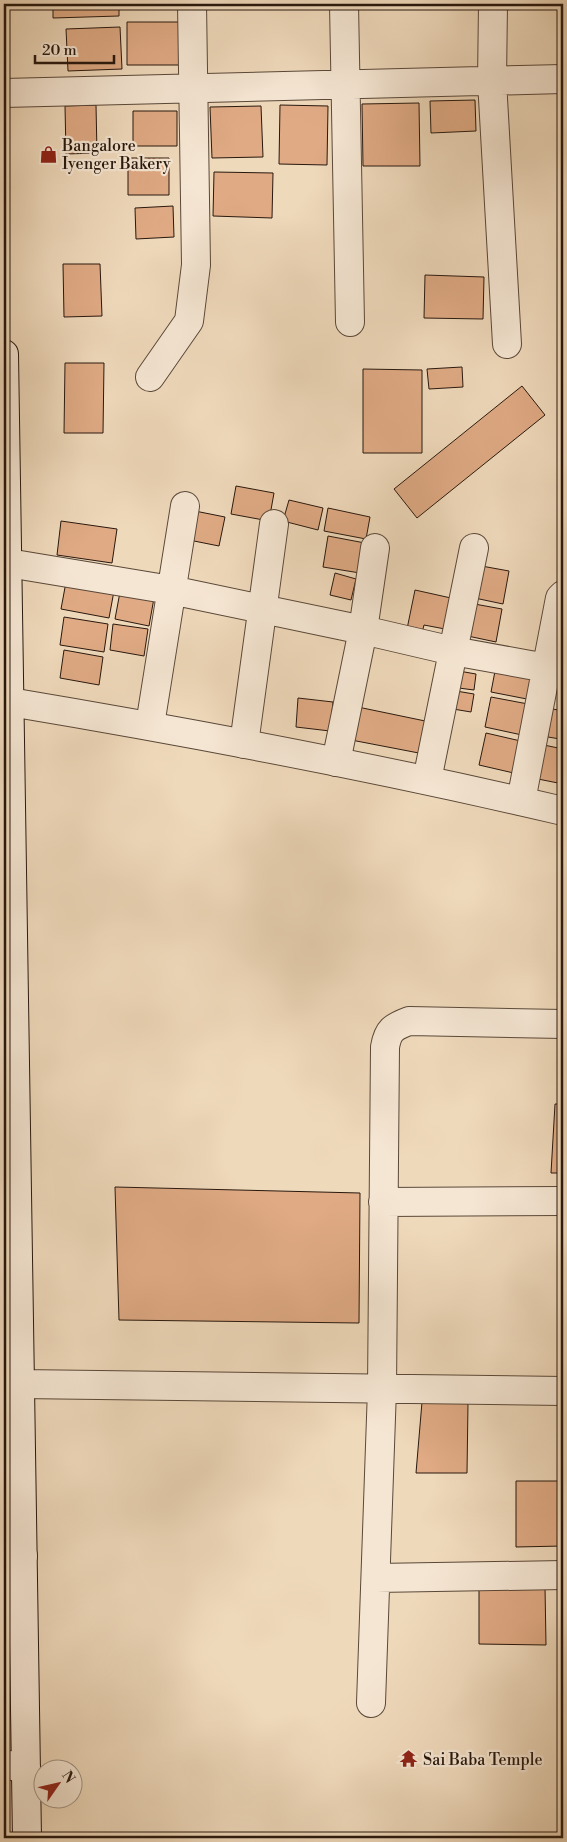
<svg xmlns="http://www.w3.org/2000/svg" width="567" height="1842" viewBox="0 0 567 1842" font-family="'Libre Bodoni',serif">
<style>
.building{fill:#dfaa84;stroke:#28180e}
.lines{fill:none;stroke-linecap:round;stroke-linejoin:round}
.minor-casing{stroke:#5a4839;stroke-width:30}
.tertiary-casing{stroke:#5a4839;stroke-width:30}
.secondary-casing{stroke:#28180e;stroke-width:30}
.minor{stroke:#f5e6d3;stroke-width:28}
.tertiary{stroke:#f5e6d3;stroke-width:28}
.secondary{stroke:#f5e6d3;stroke-width:28}
.labels{text-anchor:middle;stroke-width:4.5;stroke-linejoin:round;paint-order:stroke}
.poi-label{font-size:16px;fill:#28180e;stroke:#f5e6d3;text-anchor:start}
</style>
<rect width="100%" height="100%" fill="#efd9bb"/>
<filter id="stains"><feTurbulence type="fractalNoise" baseFrequency=".004" numOctaves="4"/><feColorMatrix values="0 0 0 0 .2 0 0 0 0 .09 0 0 0 0 .02 0 0 0 .5 -.17"/></filter>
<radialGradient id="worn" r=".72"><stop offset=".6" stop-color="#630" stop-opacity="0"/><stop offset="1" stop-color="#630" stop-opacity=".3"/></radialGradient>
<path class="building" d="M53 4H119V16L53 18Z
M127 22H182V65H127Z
M120 27 122 69 68 71 66 29Z
M475 100 476 131 431 133 430 101Z
M419 103 420 166H363L362 104Z
M96 105 97 153 66 154 65 106Z
M280 105 328 106 327 165 279 164Z
M261 106 263 157 212 158 210 107Z
M133 111H177V146H133Z
M128 158H169V195H128Z
M214 172 273 173 272 218 213 216Z
M173 206 174 237 136 239 135 208Z
M63 264H100L102 316 64 317Z
M425 275 484 277 483 319 424 318Z
M65 363H104L103 433H64Z
M462 367 463 387 429 389 427 369Z
M363 369 422 370V453H363Z
M522 386 545 415 417 518 394 489Z
M236 486 274 493 269 521 231 514Z
M289 500 323 508 318 530 283 521Z
M328 508 370 517 366 539 324 531Z
M190 510 225 517 219 546 184 539Z
M61 521 117 529 112 563 57 555Z
M328 536 365 543 360 573 323 567Z
M476 565 509 571 503 604 470 597Z
M335 573 356 579 351 600 330 595Z
M66 582 114 591 109 618 61 609Z
M415 590 451 598 445 629 424 625 422 633 407 629Z
M120 592 154 598 149 626 115 619Z
M469 603 502 609 496 642 463 635Z
M64 617 108 624 104 652 60 645Z
M113 624 148 629 144 656 110 650Z
M64 650 103 657 99 685 60 678Z
M496 666 536 674 532 700 491 692Z
M453 670 476 674 474 690 451 687Z
M450 690 474 694 471 712 447 708Z
M491 697 528 704 522 735 485 727Z
M298 698 333 702 330 731 296 727Z
M353 706 430 722 424 754 346 739Z
M548 708 563 711V722L560 739 542 736Z
M486 733 525 742 518 774 479 765Z
M539 744 563 749V784L533 778Z
M555 1104H563V1173H551Z
M115 1187 360 1193 359 1323 119 1320Z
M422 1402 468 1403 467 1473H416Z
M516 1481H563V1546L516 1547Z
M479 1586 545 1587 546 1645 479 1644Z"/>
<g class="lines">
<defs>
<path id="minor" d="M344 4 350 322
M493 4 492 81 507 344
M4 93 563 79
M150 377 189 321 196 265 192 4
M8 563 171 590 363 630 453 651 563 671
M150 725 185 506
M244 744 274 524
M336 762 363 630 375 548
M427 780 474 548
M521 801 560 598 563 595
M383 1202 563 1201
M4 1381 20 1384 563 1391
M4 1552 23 1556
M376 1578 563 1575
M371 1703 382 1389 385 1047C388 1030 393 1027 409 1021L563 1024
M4 1764 26 1769"/>
<path id="tertiary" d="M10 702C195 733 380 768 563 811"/>
<path id="secondary" d="M4 354 27 1838"/>
</defs>
<use href="#minor" class="minor-casing"/>
<use href="#tertiary" class="tertiary-casing"/>
<use href="#secondary" class="secondary-casing"/>
<use href="#minor" class="minor"/>
<use href="#tertiary" class="tertiary"/>
<use href="#secondary" class="secondary"/>
</g>
<defs>
<symbol id="shop-bare" viewBox="-9 -9 18 18"><path d="M-5-2.5h2.3a2.7 3.5 0 0 1 5.4 0H5L5.5 6h-11ZM-1.5-2.5h3a1.5 2.3 0 0 0-3 0Z" fill="#8f2418" stroke="#f5e6d3" stroke-width="2.5" paint-order="stroke"/></symbol>
<symbol id="temple-bare" viewBox="-9 -9 18 18"><path d="M0-6L5-2H3V0L6.5 2.5H4V6H1.5V3h-3V6H-4V2.5H-6.5L-3 0V-2H-5Z" fill="#8f2418" stroke="#f5e6d3" stroke-width="2.5" paint-order="stroke"/></symbol>
</defs>
<g fill-rule="evenodd">
<use href="#shop-bare" x="36" y="142" width="25" height="25"/>
<use href="#temple-bare" x="396" y="1746" width="25" height="25"/>
</g>
<g class="labels">
<g class="poi-label">
<text x="62" y="151">Bangalore<tspan x="62" dy="18">Iyenger Bakery</tspan></text>
<text x="423" y="1765">Sai Baba Temple</text>
</g>
</g>
<rect width="567" height="1842" fill="none" stroke="#efd9bb" stroke-width="20"/>
<rect x="5" y="5" width="557" height="1832" fill="none" stroke="#28180e" stroke-width="2.5"/>
<rect x="10" y="10" width="547" height="1822" fill="none" stroke="#28180e"/>
<g transform="translate(58 1784) rotate(56)"><circle r="24" fill="#f5e6d3" stroke="#a39484"/>
<path d="M0-4L9 19L0 12L-9 19Z" fill="#8f2418"/>
<text y="-8" font-size="14" font-weight="bold" text-anchor="middle" fill="#28180e">N</text>
</g>
<path d="M35 55v8h79v-8" fill="none" stroke="#28180e" stroke-width="2.5"/>
<text x="42" y="55" font-size="15" fill="#28180e" stroke="#f5e6d3" stroke-width="4" paint-order="stroke">20 m</text>
<rect width="100%" height="100%" filter="url(#stains)"/>
<rect width="100%" height="100%" fill="url(#worn)"/>
</svg>
